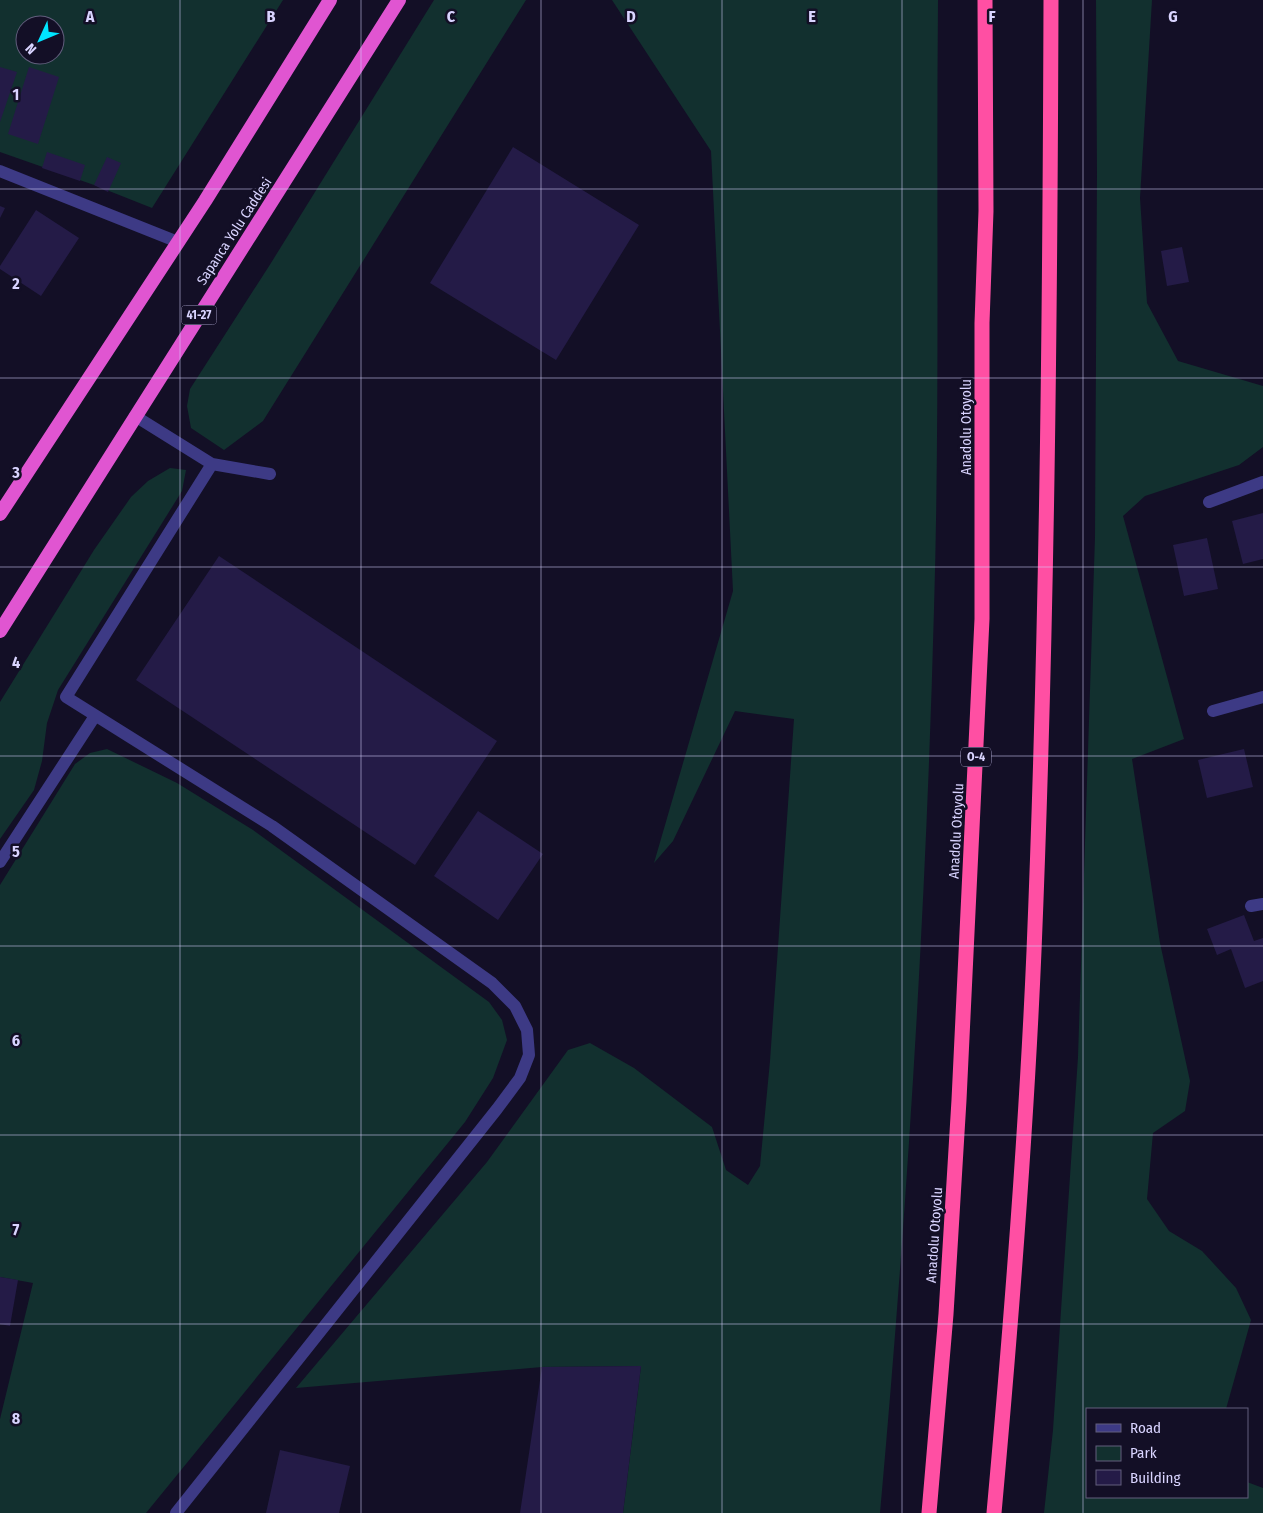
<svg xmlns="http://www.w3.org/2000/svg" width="1263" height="1513" viewBox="0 0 1263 1513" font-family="'Fira Sans Condensed',sans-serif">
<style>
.green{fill:#12302f;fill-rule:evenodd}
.building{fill:#241b47}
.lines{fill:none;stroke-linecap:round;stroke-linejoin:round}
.service{stroke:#3d3a85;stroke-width:12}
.minor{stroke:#3d3a85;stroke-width:12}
.trunk{stroke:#e055d1;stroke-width:14}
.motorway{stroke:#ff4fa3;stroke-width:15}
.grid{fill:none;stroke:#d9d4ff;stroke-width:1;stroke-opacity:0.55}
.labels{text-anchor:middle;stroke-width:5;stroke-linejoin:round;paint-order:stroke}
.shield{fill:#130f26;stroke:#9e99be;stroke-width:1}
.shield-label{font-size:12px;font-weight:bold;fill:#d9d4ff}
.street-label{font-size:14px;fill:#d9d4ff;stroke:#130f26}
.grid-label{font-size:16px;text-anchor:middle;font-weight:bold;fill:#d9d4ff;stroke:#130f26;stroke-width:5;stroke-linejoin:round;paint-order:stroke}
</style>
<rect width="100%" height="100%" fill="#130f26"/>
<path class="green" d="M0 0H283L152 208 94 185 0 152ZM25 25H55V55H25Z
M434 0H526L263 421 224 450 191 428 187 406 190 389 271 263Z
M612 0H938C936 203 940 406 934 609 926 911 907 1212 880 1513H623L641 1366 542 1367 296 1388 487 1162 568 1050 590 1043 634 1068 712 1127 726 1170 748 1185 760 1166 770 1061 794 719 735 711 673 841 654 863 733 591 711 151Z
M1096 0H1152L1140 198 1147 303 1178 361 1263 386V447L1239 465 1145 496 1123 516 1184 739 1132 759 1160 943 1190 1081 1185 1111 1153 1133 1147 1199 1169 1231 1202 1251 1236 1288 1251 1320 1226 1409H1087V1497H1247V1482L1263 1488V1513H1044L1053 1430 1078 1057 1095 537 1097 174Z
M170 468 186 470 182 491 58 690 47 723 42 761 34 790 0 839V702L94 550 131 497 148 481Z
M107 749 177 783 253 830 489 1002 502 1020 507 1040 493 1078 465 1122 146 1513H0V1419L33 1283 0 1277V885L75 764 90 753Z"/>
<path class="building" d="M0 67 17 72 0 122Z
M29 67 59 77 38 144 8 134Z
M513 147 639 225 556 360 430 283Z
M47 152 85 165 80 181 42 168Z
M107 157 121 163 108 192 94 185Z
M0 206 5 208 0 218Z
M36 210 79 238 41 296 0 269V266Z
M1182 247 1189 282 1167 286 1161 251Z
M1263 513V559L1243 564 1232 521Z
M1207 538 1218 589 1184 596 1173 545Z
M219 556 497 741 415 865 136 680Z
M1244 749 1253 787 1207 798 1198 760Z
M478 811 543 854 498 920 434 876Z
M1244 915 1254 941 1263 938V981L1245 988 1231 949 1217 955 1207 929Z
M0 1277 18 1280 10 1326 0 1324Z
M641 1366 623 1513H520L542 1367Z
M280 1450 350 1466 339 1513H266Z"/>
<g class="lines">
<path class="service" d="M135 416 212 464 270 474
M1209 502 1263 482
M1213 711 1263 697
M0 862 95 716
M1251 906 1263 904
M176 1513 497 1109 520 1078 529 1055 527 1030 515 1006 492 983 272 826 66 697 212 464"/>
<path class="minor" d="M0 171 178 242"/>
<path class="trunk" d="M0 514 205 201 330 0
M0 631 399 0"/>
<path class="motorway" d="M929 1513 946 1314 959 1100 982 619V323L986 211 985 0
M994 1513C1011 1326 1026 1139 1034 951 1047 634 1050 317 1051 0"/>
</g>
<path class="grid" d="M180 0V1513M361 0V1513M541 0V1513M722 0V1513M902 0V1513M1083 0V1513M0 189H1263M0 378H1263M0 567H1263M0 756H1263M0 946H1263M0 1135H1263M0 1324H1263"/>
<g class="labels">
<g class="shield">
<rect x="181.5" y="305.5" width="35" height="19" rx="4"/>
<rect x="961" y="747.5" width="30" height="19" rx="4"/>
</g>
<g class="shield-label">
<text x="199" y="319">41-27</text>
<text x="976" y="761">O-4</text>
</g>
<g class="street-label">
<text transform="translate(234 231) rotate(-57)" y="5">Sapanca Yolu Caddesi</text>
<text transform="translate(966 427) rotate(-90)" y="5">Anadolu Otoyolu</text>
<text transform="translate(956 831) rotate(-87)" y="5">Anadolu Otoyolu</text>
<text transform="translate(934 1235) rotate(-86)" y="5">Anadolu Otoyolu</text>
</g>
</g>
<g class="grid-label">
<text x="90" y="22">A</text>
<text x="271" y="22">B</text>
<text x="451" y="22">C</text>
<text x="631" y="22">D</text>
<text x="812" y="22">E</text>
<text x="992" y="22">F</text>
<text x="1173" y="22">G</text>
<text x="16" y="100">1</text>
<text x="16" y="289">2</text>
<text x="16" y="478">3</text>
<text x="16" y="668">4</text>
<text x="16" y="857">5</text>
<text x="16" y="1046">6</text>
<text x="16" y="1235">7</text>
<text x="16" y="1424">8</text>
</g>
<rect x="1086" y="1408" width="162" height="90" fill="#130f26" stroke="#625e7d"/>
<rect x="1096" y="1424" width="25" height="8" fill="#3d3a85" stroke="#625e7d"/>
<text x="1130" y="1433" font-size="15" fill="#d9d4ff">Road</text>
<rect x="1096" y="1446" width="25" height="15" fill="#12302f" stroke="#625e7d"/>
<text x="1130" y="1458" font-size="15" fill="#d9d4ff">Park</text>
<rect x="1096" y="1470" width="25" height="15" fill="#241b47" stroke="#625e7d"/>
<text x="1130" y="1483" font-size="15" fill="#d9d4ff">Building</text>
<g transform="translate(40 40) rotate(226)"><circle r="24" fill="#130f26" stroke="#625e7d"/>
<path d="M0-4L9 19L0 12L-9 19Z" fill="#00e5ff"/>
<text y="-8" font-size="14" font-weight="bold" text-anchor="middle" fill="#d9d4ff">N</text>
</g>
</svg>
